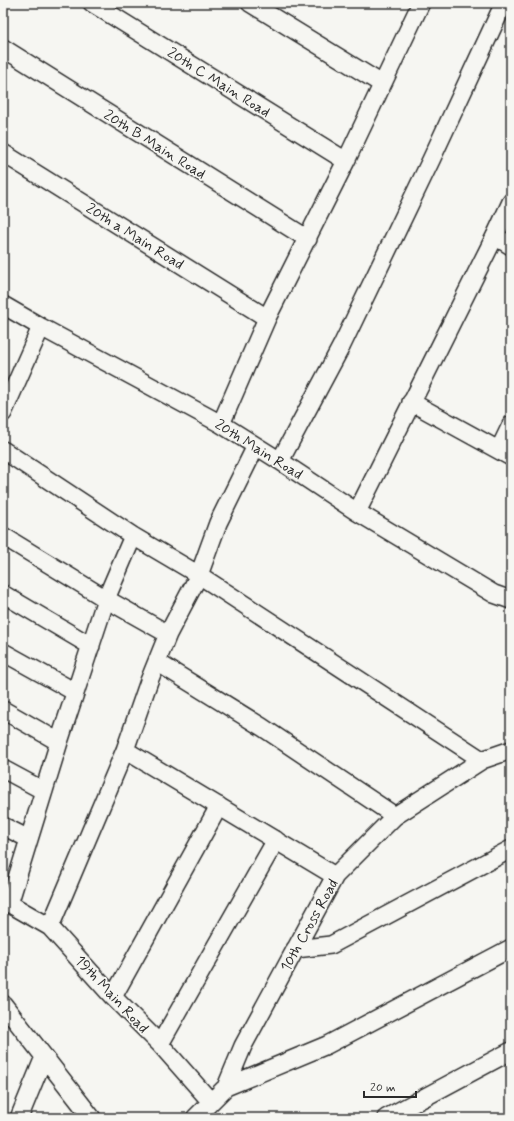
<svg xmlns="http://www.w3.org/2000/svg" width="514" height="1121" viewBox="0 0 514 1121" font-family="Mynerve,sans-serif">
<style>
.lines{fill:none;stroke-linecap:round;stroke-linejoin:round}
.minor-casing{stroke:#2b2b2b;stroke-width:20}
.minor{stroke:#f6f6f2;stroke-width:17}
.labels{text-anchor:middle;stroke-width:3.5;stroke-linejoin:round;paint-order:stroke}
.street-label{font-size:15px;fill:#2b2b2b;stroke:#f6f6f2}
</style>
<rect width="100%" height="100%" fill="#f6f6f2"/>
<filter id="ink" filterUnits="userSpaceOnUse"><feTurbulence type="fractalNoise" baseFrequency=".025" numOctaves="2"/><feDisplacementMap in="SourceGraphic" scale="8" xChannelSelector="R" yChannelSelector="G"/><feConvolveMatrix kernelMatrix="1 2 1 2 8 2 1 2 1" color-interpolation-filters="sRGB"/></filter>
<g filter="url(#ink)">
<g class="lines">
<defs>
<path id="minor" d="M92 3 346 161
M250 3 382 84
M3 48 308 239
M3 153 267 318
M495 236 511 246
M3 305 41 327 221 424 280 461 357 512 494 594 511 600
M411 402 511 457
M3 413 41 327
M221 424 267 318 346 161 421 3
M3 450 133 536 199 575 482 760
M499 450 511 425
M280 461 342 345 431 160 504 3
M357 512 495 236 511 202
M3 536 106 599 168 634
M3 594 91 646
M3 652 75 692
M157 662 262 727 395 816
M3 710 59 742
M125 750 335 876
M3 769 44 791
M3 826 29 839
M3 900 50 927 113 997 160 1044 211 1102
M9 904 59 742 106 599 133 536
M50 927 125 750 149 681 168 634 199 575 218 523 256 446
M295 949 331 945 511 849
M113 997 219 806
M3 1004 92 1118
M160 1044 276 840
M226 1087 327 1045 511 948
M19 1118 44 1057
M195 1118 226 1087 243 1046 335 876 395 816 482 760 511 750
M386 1118 511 1051"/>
</defs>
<use href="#minor" class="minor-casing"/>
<use href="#minor" class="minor"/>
</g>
</g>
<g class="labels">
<g class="street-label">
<text transform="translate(219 82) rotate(32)" y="5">20th C Main Road</text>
<text transform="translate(155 144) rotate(32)" y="5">20th B Main Road</text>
<text transform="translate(135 236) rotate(32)" y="5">20th a Main Road</text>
<text transform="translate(259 449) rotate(32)" y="5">20th Main Road</text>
<text transform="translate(309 925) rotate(-61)" y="5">10th Cross Road</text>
<text transform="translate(112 994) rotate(47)" y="5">19th Main Road</text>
</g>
</g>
<rect width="514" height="1121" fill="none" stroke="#f6f6f2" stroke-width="16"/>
<rect x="8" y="8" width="498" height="1105" fill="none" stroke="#2b2b2b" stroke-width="1.5" filter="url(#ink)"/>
<path d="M364 1091v6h52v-6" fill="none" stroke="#2b2b2b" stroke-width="2"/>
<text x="370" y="1091" font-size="12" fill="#2b2b2b" stroke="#f6f6f2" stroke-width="3" paint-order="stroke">20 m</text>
</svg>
